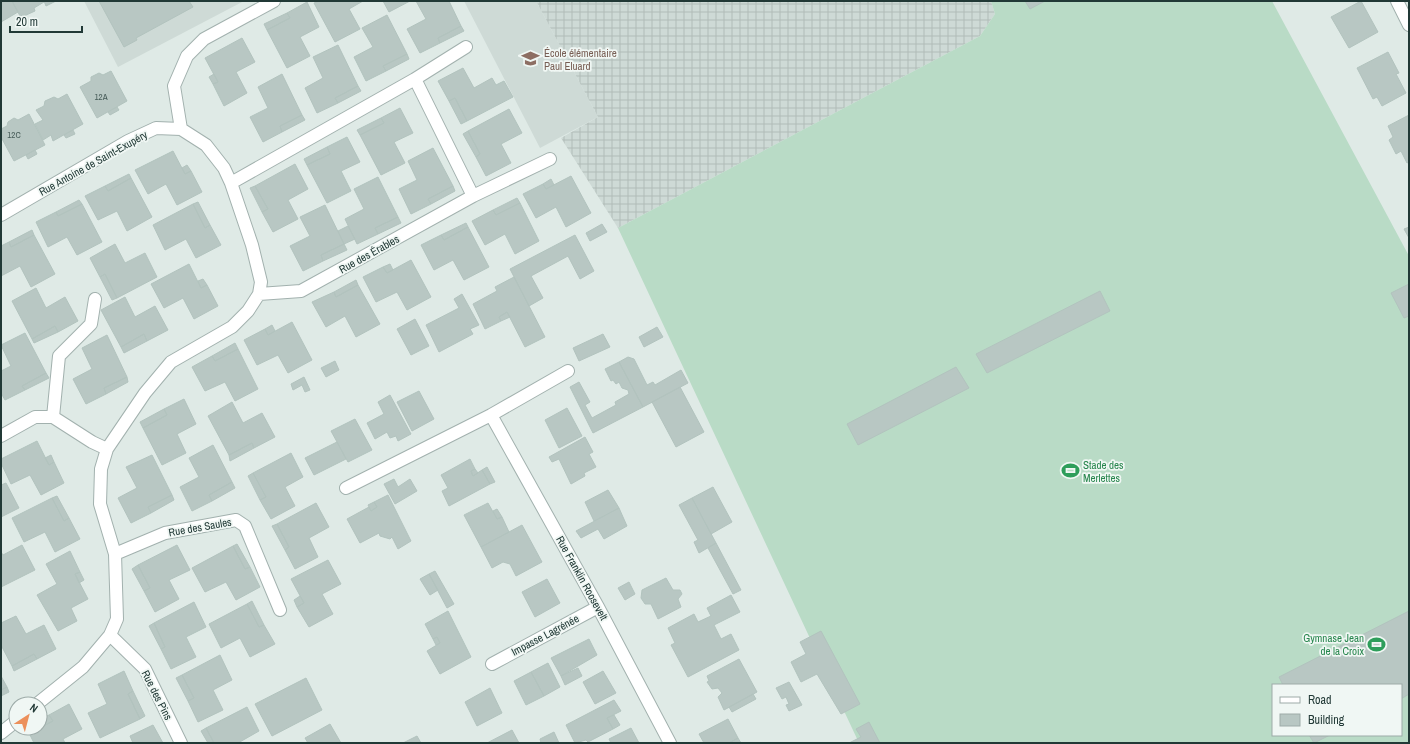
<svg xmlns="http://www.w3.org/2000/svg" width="1410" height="744" viewBox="0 0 1410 744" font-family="'Archivo Narrow',sans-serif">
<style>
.built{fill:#cedad6}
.industrial{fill:url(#industrial-grid)}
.grass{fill:#b9dbc6;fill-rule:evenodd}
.building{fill:#b8c7c3;stroke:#b2c3be}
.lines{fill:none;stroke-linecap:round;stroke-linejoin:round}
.street-casing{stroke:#a2b1ae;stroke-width:14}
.street{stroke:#fff;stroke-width:12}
.labels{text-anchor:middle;stroke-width:3.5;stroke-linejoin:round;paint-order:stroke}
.number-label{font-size:9px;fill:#475c59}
.education-label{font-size:11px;fill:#785e54;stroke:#f0f7f4;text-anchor:start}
.street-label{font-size:11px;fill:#213936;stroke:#f0f7f4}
.leisure-label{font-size:11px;fill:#27864d;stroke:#f0f7f4;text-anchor:start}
</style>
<defs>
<pattern id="industrial-grid" width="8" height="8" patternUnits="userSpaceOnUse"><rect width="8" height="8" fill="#cedad6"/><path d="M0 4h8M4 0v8" fill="none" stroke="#b1bcb8"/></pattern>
</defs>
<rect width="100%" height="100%" fill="#dfeae6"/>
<path class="built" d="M84 1H244L118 67Z
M464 1H536L598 117 540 148Z"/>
<path class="industrial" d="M536 1H991L995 14 980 36 618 228 561 138 598 117Z"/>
<path class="grass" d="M991 1H1272L1409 256V743H859L618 228 980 36 995 14ZM1273 685H1401V735H1273Z"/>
<path class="building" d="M1 1H12L18 12 1 22Z
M12 1H44V2L34 8 35 11 24 16 23 15 20 16Z
M44 1H56L46 6Z
M99 1H189L193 7 136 38 137 40 124 47Z
M319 1H363L349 9 360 29 335 42 314 3Z
M383 1H410L389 12Z
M416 1H449L461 26 438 38 440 43 420 53 407 29 426 19Z
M1025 1H1045L1030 9Z
M1361 1 1378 32 1349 48 1331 17Z
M307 2 319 27 300 37 310 56 287 68 267 30 290 18 287 13Z
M287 13 290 18 267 30 264 24Z
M387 15 407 54 383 66 386 71 366 81 354 57 373 47 362 28Z
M461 26 464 31 440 43 438 38Z
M242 38 255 62 236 72 247 93 224 106 213 84 218 82 205 58Z
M338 45 358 86 335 98 338 103 317 113 305 88 323 78 313 57Z
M1388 52 1399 73 1396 74 1406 93 1382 106 1377 97 1373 99 1357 68Z
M407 54 409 59 386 71 383 66Z
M463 68 474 88 492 78 496 85 504 81 513 97 467 121 455 98 449 101 438 81Z
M111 71 127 101 97 118 80 87 91 81V77L99 73 103 75Z
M214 74 218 82 213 84 209 77Z
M282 74 302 115 280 126 282 132 263 142 250 117 268 108 258 87Z
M358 86 361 91 338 103 335 98Z
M67 94 83 124 53 141 51 135 43 140 35 124 43 120 36 110 44 106 45 101 54 97 58 99Z
M455 98 467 121 461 124 449 101Z
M117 107 119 110 110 115 108 112Z
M400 108 413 133 394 142 405 163 381 175 360 135 384 123 381 118Z
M509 109 522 133 501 144 511 163 486 176 476 157 480 154 468 131Z
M29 114 45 145 14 161 1 137V129L7 126 8 122 14 118 18 120Z
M302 115 305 120 282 132 280 126Z
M1409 115V162L1407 163 1401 151 1396 154 1389 140 1393 137 1388 126Z
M381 118 384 123 360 135 357 130Z
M73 130 75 134 66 138 64 135Z
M468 131 480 154 476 157 463 134Z
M347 137 360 162 341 171 351 191 327 203 307 165 330 154 327 147Z
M327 147 330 154 307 165 304 159Z
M433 148 453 186 428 199 431 204 411 214 399 189 417 180 408 161Z
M35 150 37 154 28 159 26 155Z
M173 151 185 174 191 171 202 192 177 205 166 184 148 194 135 170Z
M295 164 308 189 288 200 298 219 273 232 262 212 268 209 255 186Z
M187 165 191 171 185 174 182 168Z
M129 174 131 178 108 191 105 186Z
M571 176 591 213 566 227 556 207 536 218 523 194 543 184 546 189Z
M378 177 398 217 375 228 378 234 357 244 345 219 364 209 354 189Z
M131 178 152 217 127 231 117 211 98 220 85 196 105 186 108 191Z
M551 179 554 185 546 189 543 184Z
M255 186 268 209 262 212 250 188Z
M453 186 455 191 431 204 428 199Z
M517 198 520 203 496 215 493 210Z
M79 200 82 204 58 216 56 212Z
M198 202 210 225 205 228 193 204Z
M520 203 539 241 515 254 505 234 485 245 472 221 493 210 496 215Z
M82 204 102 242 77 255 67 237 48 247 36 222 56 212 58 216Z
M193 204 205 228 210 225 221 245 196 258 186 239 165 250 153 225Z
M325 205 344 244 321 255 323 261 303 271 290 246 310 236 300 217Z
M398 217 401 223 378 234 375 228Z
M466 223 468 227 444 240 441 235Z
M602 224 607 232 590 241 586 233Z
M348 226 355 239 344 244 338 231Z
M468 227 489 267 464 280 453 260 434 270 421 245 441 235 444 240Z
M1409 227V238L1404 229Z
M32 230 34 235 11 247 9 242Z
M34 235 55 274 31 287 20 266 1 276V246L9 242 11 247Z
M575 235 594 271 580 279 568 256 531 276 543 298 529 306 510 269Z
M115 244 125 263 145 253 157 277 117 298 105 274 100 277 90 258Z
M344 244 347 250 323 261 321 255Z
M411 260 431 297 407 310 397 292 376 302 363 277 383 267 387 273Z
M189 264 201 288 207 285 218 306 194 319 183 298 164 308 151 284Z
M390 264 393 270 387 273 383 267Z
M105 274 117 298 112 300 100 277Z
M514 277 545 337 525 347 507 312 499 317 501 321 485 329 473 304 497 291 495 287Z
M203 279 207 285 201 288 198 281Z
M356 280 358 285 336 297 334 292Z
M1409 284V316L1404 318 1391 293Z
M358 285 380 324 356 337 345 316 326 327 312 302 334 292 336 297Z
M36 288 46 308 65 297 78 321 58 332 55 326 32 339 12 301Z
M1100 291 1110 311 987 373 976 354Z
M462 294 479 325 470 329 473 334 439 352 426 325 459 308 454 299Z
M125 297 135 317 155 306 168 330 147 341 144 334 121 347 101 310Z
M507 312 510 317 501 321 499 317Z
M415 319 429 346 411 355 397 329Z
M292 322 312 360 288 373 278 355 257 365 244 340 265 329 268 335Z
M272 325 275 331 268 335 265 329Z
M55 326 58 332 34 343 32 339Z
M657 327 663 337 644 347 639 337Z
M25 333 46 373 22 386 25 390 5 400 1 393V371L11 366 1 345Z
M144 334 147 341 124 353 121 347Z
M603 334 610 347 579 361 573 348Z
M107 335 127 377 104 388 106 394 86 404 73 379 92 369 82 348Z
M235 343 238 349 215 361 212 356Z
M238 349 258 389 235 401 225 382 205 391 192 367 212 356 215 361Z
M628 357 634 359 647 385 653 382 655 385 681 370 688 383 643 407 619 362Z
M335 361 339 370 326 377 321 368Z
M619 362 643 407 593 433 570 387 579 382 590 402 585 405 592 418 616 405 615 402 629 394 628 390 622 388 619 382 616 384 613 380 611 381 605 369Z
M956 367 969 388 858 445 847 424Z
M46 373 49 378 25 390 22 386Z
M127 377 128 382 106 394 104 388Z
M304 377 310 390 305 392 302 385 293 390 291 384Z
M680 387 704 432 676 447 652 402Z
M419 391 434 419 412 431 397 402Z
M390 395 411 434 398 441 396 436 390 438 387 432 375 439 367 423 384 414 378 402Z
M184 399 196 424 177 434 186 453 162 465 143 428 167 415 164 409Z
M232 402 243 423 262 413 275 437 254 448 252 443 229 455 208 416Z
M567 408 582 436 559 448 545 420Z
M164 409 167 415 143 428 140 422Z
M355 419 372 450 348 462 331 431Z
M585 437 593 452 589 454 596 467 584 473 585 476 571 484 559 459 552 462 549 457Z
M37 441 49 465 54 462 64 483 41 495 30 475 11 484 1 463V459Z
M337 442 346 459 314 475 305 458Z
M252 443 254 448 230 461 229 455Z
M213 445 232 482 209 495 212 501 192 511 180 487 199 477 189 458Z
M291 453 303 477 285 487 295 506 271 519 260 500 266 497 253 473Z
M51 455 54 462 49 465 45 458Z
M152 455 172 495 148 507 151 513 131 523 118 498 137 488 126 467Z
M470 459 475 469 471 471 473 476 482 470 490 484 449 506 442 491 448 488 441 475Z
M487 467 495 482 490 484 482 470Z
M475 469 478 473 473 476 471 471Z
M253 473 266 497 260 500 248 476Z
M394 479 398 487 410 479 417 491 395 504 384 484Z
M232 482 235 488 212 501 209 495Z
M6 483 19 508 1 517V485Z
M713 487 732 522 711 534 692 498Z
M608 490 619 508 594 521 585 502Z
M172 495 174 500 151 513 148 507Z
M388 495 411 541 398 549 392 537 390 539 380 536 379 533 360 543 347 519 369 507 371 511 377 507 374 502Z
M57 496 69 518 64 521 52 498Z
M52 498 64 521 69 518 80 539 55 552 45 532 24 542 12 518Z
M692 498 716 543 699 553 694 542 698 540 679 505Z
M374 502 377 507 371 511 368 505Z
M316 503 329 527 309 538 318 557 295 569 285 550 289 547 277 524Z
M488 503 497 519 502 517 509 532 481 547 464 515Z
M619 508 627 526 604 539 598 529 581 538 576 531Z
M497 509 502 517 497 519 493 511Z
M277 524 289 547 285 550 272 526Z
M522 525 542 562 516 576 510 564 503 562 492 568 481 547Z
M716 543 741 590 733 594 708 548Z
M237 544 250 567 245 569 233 546Z
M22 545 35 570 1 587V552L3 555Z
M177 545 190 570 169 580 179 599 155 612 144 591 150 588 138 565Z
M233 546 245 569 250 567 260 587 236 600 226 582 205 592 192 568Z
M70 551 80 572 75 574 88 599 71 608 77 621 58 631 37 595 57 584 46 564Z
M328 560 341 584 322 594 333 614 309 627 297 607 304 603 291 579Z
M138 565 150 588 144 591 132 569Z
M435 571 454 604 447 608 429 574Z
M80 572 84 580 79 583 75 574Z
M429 574 438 590 430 595 420 579Z
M666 578 673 590H680L682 594 678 599 681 607 658 619 651 604H645L641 598 642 590Z
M547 579 560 603 535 617 522 592Z
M629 582 635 594 625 600 618 588Z
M731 595 740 612 714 625 721 639 731 634 739 650 688 677 671 645 675 643 668 628 694 614 698 622 711 616 707 608Z
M300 596 304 603 297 607 294 600Z
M252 601 264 625 259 627 247 604Z
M194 602 206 627 186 637 196 657 171 669 161 649 165 647 154 623Z
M247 604 259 627 264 625 275 644 250 657 240 638 221 648 209 624Z
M448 611 471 657 440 674 427 651 440 643 437 637 433 639 425 624Z
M1409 611V694L1401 699V685H1283L1279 677Z
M16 616 26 634 44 625 56 649 37 659 34 654 12 666 1 645V623Z
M154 623 165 647 161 649 149 626Z
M821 631 860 704 841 714 817 674 801 682 791 662 806 654 800 642Z
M437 637 440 643 436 645 433 639Z
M589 639 597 655 561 676 551 658Z
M34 654 37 659 14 671 12 666Z
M220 655 232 680 213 690 223 710 198 722 188 701 194 698 182 675Z
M739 659 757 692 724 710 718 697 722 693 718 688 712 689 707 682 709 681 707 676Z
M548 663 560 687 544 696 531 672Z
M578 668 582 676 565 685 561 676Z
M124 671 133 691 128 694 140 719 100 738 88 713 107 704 98 684Z
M603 671 616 693 595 704 583 682Z
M531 672 544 696 526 705 514 681Z
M182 675 194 698 188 701 176 678Z
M1 676 7 687 1 690Z
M306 678 322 710 272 736 255 704Z
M789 682 802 705 789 711 786 705 789 704 786 697 782 699 776 688Z
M7 687 9 692 1 696V690Z
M490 688 502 713 477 726 465 702Z
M133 691 145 716 140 719 128 694Z
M753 694 756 699 732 712 729 707Z
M614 700 621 711 607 718 613 729 588 742 586 740 575 743 566 725Z
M69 704 82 729 63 739 65 743H34L29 733 53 721 49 715Z
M247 707 259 731 238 743H214L206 728Z
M49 715 53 721 40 728V719Z
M614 715 620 725 613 729 607 718Z
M728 719 738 738 729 743H704L699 734Z
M869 722 880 743H849L861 737 856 729Z
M330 724 341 743H308L305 738Z
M153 725 163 743H133L130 736Z
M27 728H39L29 733Z
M206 728 214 743H208L201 731Z
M631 728 639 743H611L609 739Z
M512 730 519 743H487Z
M554 732 559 743H541L540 739Z
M1309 735H1330L1314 743Z
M417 736 421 743H403Z
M738 738 741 743H729Z"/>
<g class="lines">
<defs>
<path id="street" d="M1397 1 1409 25
M415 79 466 47
M181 129 174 86 187 56 204 39 274 1
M231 183 415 79 473 196 301 291 259 294
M473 196 550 159
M1 215 128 141 156 128 181 129 206 145 224 168 231 183 252 245 261 282 259 294 248 311 232 327 171 362 145 393 107 449 101 469 100 504 115 554 117 619 110 635 83 667 37 704
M491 415 598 607 670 743
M53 417 59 356 91 324 95 299
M1 436 35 417H53L92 442 107 449
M346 488 491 415 568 371
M115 554 165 533 236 520 245 526 280 610
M110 635 145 669 181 743
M492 664 598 607
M1 733 16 721"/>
</defs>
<use href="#street" class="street-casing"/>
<use href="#street" class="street"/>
</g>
<defs>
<symbol id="school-bare" viewBox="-9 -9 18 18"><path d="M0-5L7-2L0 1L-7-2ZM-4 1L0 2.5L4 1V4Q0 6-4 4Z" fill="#8d6e63" stroke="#f0f7f4" stroke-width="2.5" paint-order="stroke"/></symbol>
<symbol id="stadium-bare" viewBox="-9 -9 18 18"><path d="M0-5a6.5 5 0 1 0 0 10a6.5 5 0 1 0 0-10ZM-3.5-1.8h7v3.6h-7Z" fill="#2e9e5b" stroke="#f0f7f4" stroke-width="2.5" paint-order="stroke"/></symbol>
</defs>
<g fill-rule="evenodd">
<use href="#school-bare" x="518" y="46" width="25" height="25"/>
<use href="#stadium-bare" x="1058" y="458" width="25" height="25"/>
<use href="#stadium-bare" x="1364" y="632" width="25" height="25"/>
</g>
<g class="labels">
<g class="number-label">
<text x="101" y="100">12A</text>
<text x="14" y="138">12C</text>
</g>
<g class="education-label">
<text x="544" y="57">École élémentaire<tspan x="544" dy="13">Paul Eluard</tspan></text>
</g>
<g class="street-label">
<text transform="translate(93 163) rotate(-29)" y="4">Rue Antoine de Saint-Exupéry</text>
<text transform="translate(369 254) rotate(-29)" y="4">Rue des Érables</text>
<text transform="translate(200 527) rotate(-10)" y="4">Rue des Saules</text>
<text transform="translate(582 578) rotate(61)" y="4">Rue Franklin Roosevelt</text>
<text transform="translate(545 635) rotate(-28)" y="4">Impasse Lagrénée</text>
<text transform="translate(157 695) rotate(63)" y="4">Rue des Pins</text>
</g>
<g class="leisure-label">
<text x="1083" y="469">Stade des<tspan x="1083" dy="13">Merlettes</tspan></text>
<text x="1364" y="642" text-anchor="end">Gymnase Jean<tspan x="1364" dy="13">de la Croix</tspan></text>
</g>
</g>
<rect width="1410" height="744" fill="none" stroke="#213936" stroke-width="4"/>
<rect x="1272" y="684" width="130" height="52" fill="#f0f7f4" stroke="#9daba8"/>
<rect x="1280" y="697" width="20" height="6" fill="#ffffff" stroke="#9daba8"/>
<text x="1308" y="704" font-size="12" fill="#213936">Road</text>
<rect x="1280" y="714" width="20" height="12" fill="#b8c7c3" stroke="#9daba8"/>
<text x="1308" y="724" font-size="12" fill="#213936">Building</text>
<g transform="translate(28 716) rotate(36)"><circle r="19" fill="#f0f7f4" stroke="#9daba8"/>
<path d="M0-3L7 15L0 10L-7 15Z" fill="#ec905b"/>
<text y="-6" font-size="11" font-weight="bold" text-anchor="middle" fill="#213936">N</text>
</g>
<path d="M10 26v6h72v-6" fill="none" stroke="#213936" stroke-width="2"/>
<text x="16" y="26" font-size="12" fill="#213936" stroke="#f0f7f4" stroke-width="3" paint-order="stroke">20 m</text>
</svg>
